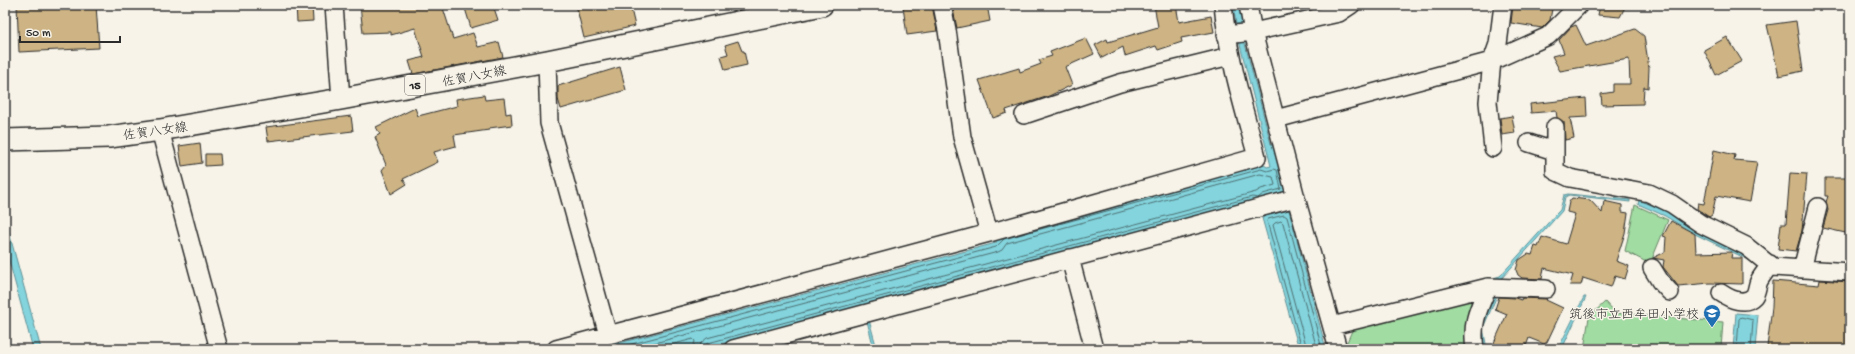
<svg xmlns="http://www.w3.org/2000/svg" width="1855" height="354" viewBox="0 0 1855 354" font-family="'Gochi Hand','Klee One',sans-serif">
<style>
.green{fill:#a1dca2;stroke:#668466}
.water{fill:#83d4dd;stroke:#609096}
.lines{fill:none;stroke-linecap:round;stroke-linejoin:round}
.shore{stroke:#4e6f72;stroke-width:1}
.building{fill:#ceb484;stroke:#2b2b2b}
.minor-casing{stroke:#2b2b2b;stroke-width:20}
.major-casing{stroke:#2b2b2b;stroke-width:24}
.minor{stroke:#f7f3e8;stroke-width:17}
.major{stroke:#f7f3e8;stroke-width:21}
.labels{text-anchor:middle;stroke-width:3;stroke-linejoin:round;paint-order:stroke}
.shield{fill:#f7f3e8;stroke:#686764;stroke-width:1}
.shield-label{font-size:12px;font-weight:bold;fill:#2b2b2b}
.street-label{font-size:13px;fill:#2b2b2b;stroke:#f7f3e8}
.poi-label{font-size:13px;fill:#2b2b2b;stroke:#f7f3e8;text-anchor:end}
</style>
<rect width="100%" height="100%" fill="#f7f3e8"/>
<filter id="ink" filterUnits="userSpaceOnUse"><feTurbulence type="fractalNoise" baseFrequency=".025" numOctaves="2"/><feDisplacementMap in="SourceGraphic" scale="8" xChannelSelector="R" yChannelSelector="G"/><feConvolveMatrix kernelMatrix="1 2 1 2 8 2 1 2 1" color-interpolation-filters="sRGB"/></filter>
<g filter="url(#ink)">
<path class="green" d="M1635 205 1668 220 1650 264 1625 251Z
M1473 294 1477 299 1471 349H1344L1354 326Z
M1605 302 1615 313 1723 322 1721 349H1584L1589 317Z"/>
<path class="water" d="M1233 5H1240L1244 40 1271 144H1274L1287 192 1264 197 1259 202 1253 201 702 349H597L996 243V240L1002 235 1263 164 1267 167 1271 166 1238 37Z
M1568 194 1630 200V202L1569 195 1565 197 1562 211 1501 279 1344 321 1500 276 1557 213 1560 210 1564 195Z
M1639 200 1671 213 1696 232 1744 253 1753 262 1697 235 1665 216 1638 204Z
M1289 210 1326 349H1299L1262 218 1264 217 1263 214 1267 213 1268 215Z
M5 218 41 349H33L5 246Z
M1496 290 1499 291 1483 328 1487 349H1484C1477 328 1487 309 1496 290Z
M1584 297H1586L1562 349H1558Z
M1736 313 1758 315 1755 349H1733Z
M869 320 877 349H874L867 321Z"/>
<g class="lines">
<path class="shore" d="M613 349 996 247 1004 239 1261 169 1267 171 1274 169 1277 170 1281 189 1263 194 1258 198 1252 197 708 343 705 345V349
M632 349 998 252 1002 250 1007 243 1260 174 1273 177 1275 185 1261 189 1256 192 707 338 701 343 699 349
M656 349 693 339 695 341 693 349
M1302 349 1267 221 1268 219 1284 215 1287 217 1322 349
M1307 349 1273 225 1275 223 1281 221 1283 223 1317 349
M1737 349 1739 319 1741 317 1753 320 1751 349"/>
</g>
<path class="building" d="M17 5H96L99 48 19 52Z
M296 5H312L313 21 297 22Z
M360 5H416V8L427 5H442L453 39 473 33 478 47 499 42 503 57 413 74 409 61 424 57 415 28 391 35V32L363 33Z
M464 5H493L498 20 471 28Z
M576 5H630L635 26 584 38Z
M916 5H932L937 31 907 35 903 7Z
M952 5H987L990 21 957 28Z
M1154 5H1176L1179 22 1211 16 1214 32 1181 38 1182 42 1158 50 1156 46 1125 56 1123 47 1102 58 1095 45 1107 39 1108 42 1158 27Z
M1513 5H1534L1552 9 1550 20 1542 28 1511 23Z
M1600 5H1626L1620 17 1598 15Z
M1796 21 1803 71 1779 76 1767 25Z
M1576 25 1586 46 1635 29 1644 36 1649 68 1648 88 1644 87 1643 104 1602 105 1601 94 1613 92V84H1630L1629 59 1560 71 1552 56 1564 53 1559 40 1571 27Z
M1727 37 1742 61 1716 75 1704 50Z
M1086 38 1094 54 1065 67 1072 85 1049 96 1006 110 1007 113 993 118 979 80 1019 68 1020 72 1041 64 1039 60 1052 56 1050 52Z
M738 41 742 51H744L747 65 725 70 721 56 728 54 725 45Z
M620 67 626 90 561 109 558 99V86Z
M484 95 485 100 504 98 506 114 511 113 512 125 489 128V130L454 135 456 146 434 152 438 162 403 179 407 184 391 194 382 170 386 165 375 137 380 134 376 127 415 108 418 116 457 106 456 99Z
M1586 98 1587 117 1570 118 1574 138 1565 140 1564 122 1557 118 1556 111 1531 113 1530 104Z
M351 116 353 131 268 141 266 127Z
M1512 116 1515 133 1502 135 1500 118Z
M200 143 202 163 182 166 179 146Z
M1714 150 1735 155 1734 160 1757 162 1750 202 1716 196 1712 215 1709 217 1697 209 1698 203 1704 204Z
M205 154H220L221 165 205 166Z
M1790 173 1807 174 1802 231 1796 251 1778 249 1781 224H1786Z
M1825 178H1849L1850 234 1823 228 1828 210 1826 202 1828 196H1825Z
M1572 198 1590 200 1602 213 1604 201 1622 205V212L1628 213 1625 233 1616 261 1629 266 1625 279 1615 276 1611 287 1583 278 1581 285H1570L1573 275 1544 268 1542 279 1522 278 1518 275 1516 270 1519 260 1528 254 1532 255 1535 246 1538 247 1542 237 1566 244 1575 214 1567 212 1569 202Z
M1671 221 1695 234 1696 253 1732 252 1731 258H1742V284L1710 283 1678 286 1663 267 1664 260 1653 258 1665 252 1666 237 1663 236Z
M1820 280 1850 282V349H1788L1767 347 1772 307 1773 281 1819 285Z
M1499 297 1515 298 1521 300 1522 298 1547 299 1546 300 1563 308 1547 342 1544 344 1529 338 1525 349H1501L1493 345 1507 314 1495 309Z"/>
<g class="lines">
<defs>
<path id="minor" d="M334 5 341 99
M942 5 947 30 962 137 989 233
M1248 5 1253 32 1296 198 1338 349
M1226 35 1253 32 1339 13 1351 5
M547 61 549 123 608 335
M1024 115 1120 83 1230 56
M1276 119 1492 61 1548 36 1579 5
M1555 127V171L1570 178 1649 193 1672 204 1701 224 1746 246 1772 267 1850 272
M160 130 219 349
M1529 143 1554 151
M1493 148 1488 102 1492 61 1498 44 1503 5
M1070 258 1094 349
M1652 268 1660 281 1670 292
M1802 269 1818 207
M1721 293C1730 299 1745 306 1754 296 1757 292 1757 285 1759 281 1762 275 1767 270 1770 264
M1332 326 1488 287 1546 289
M556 349 989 233 1257 157C1243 106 1228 57 1223 5
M733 349 1296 198
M1475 349C1471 323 1478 310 1488 287"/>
<path id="major" d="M5 140 109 137 160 130 341 99 547 61 822 5"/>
</defs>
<use href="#minor" class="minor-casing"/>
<use href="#major" class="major-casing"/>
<use href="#minor" class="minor"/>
<use href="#major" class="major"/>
</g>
</g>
<defs>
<symbol id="school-pin" viewBox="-11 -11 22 30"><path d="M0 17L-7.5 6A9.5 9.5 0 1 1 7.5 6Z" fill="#1f6fb2" stroke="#f7f3e8"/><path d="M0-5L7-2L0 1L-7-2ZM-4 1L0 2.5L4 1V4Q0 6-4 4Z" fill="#fff"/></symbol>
</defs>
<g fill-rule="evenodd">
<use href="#school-pin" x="1702" y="303" width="20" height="27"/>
</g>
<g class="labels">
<rect class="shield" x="405" y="75" width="20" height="20" rx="3"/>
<g class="shield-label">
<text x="415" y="89">15</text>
</g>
<g class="street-label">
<text transform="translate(474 75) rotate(-11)" y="5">佐賀八女線</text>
<text transform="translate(155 130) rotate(-8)" y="5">佐賀八女線</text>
</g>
<g class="poi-label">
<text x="1699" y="318">筑後市立西牟田小学校</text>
</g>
</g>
<rect width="1855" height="354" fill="none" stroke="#f7f3e8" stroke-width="20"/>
<rect x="10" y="10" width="1835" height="334" fill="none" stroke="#2b2b2b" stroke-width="1.5" filter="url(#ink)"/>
<path d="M20 36v6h100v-6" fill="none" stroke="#2b2b2b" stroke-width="2"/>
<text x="26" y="36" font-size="12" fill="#2b2b2b" stroke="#f7f3e8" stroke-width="3" paint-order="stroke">50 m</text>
</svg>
